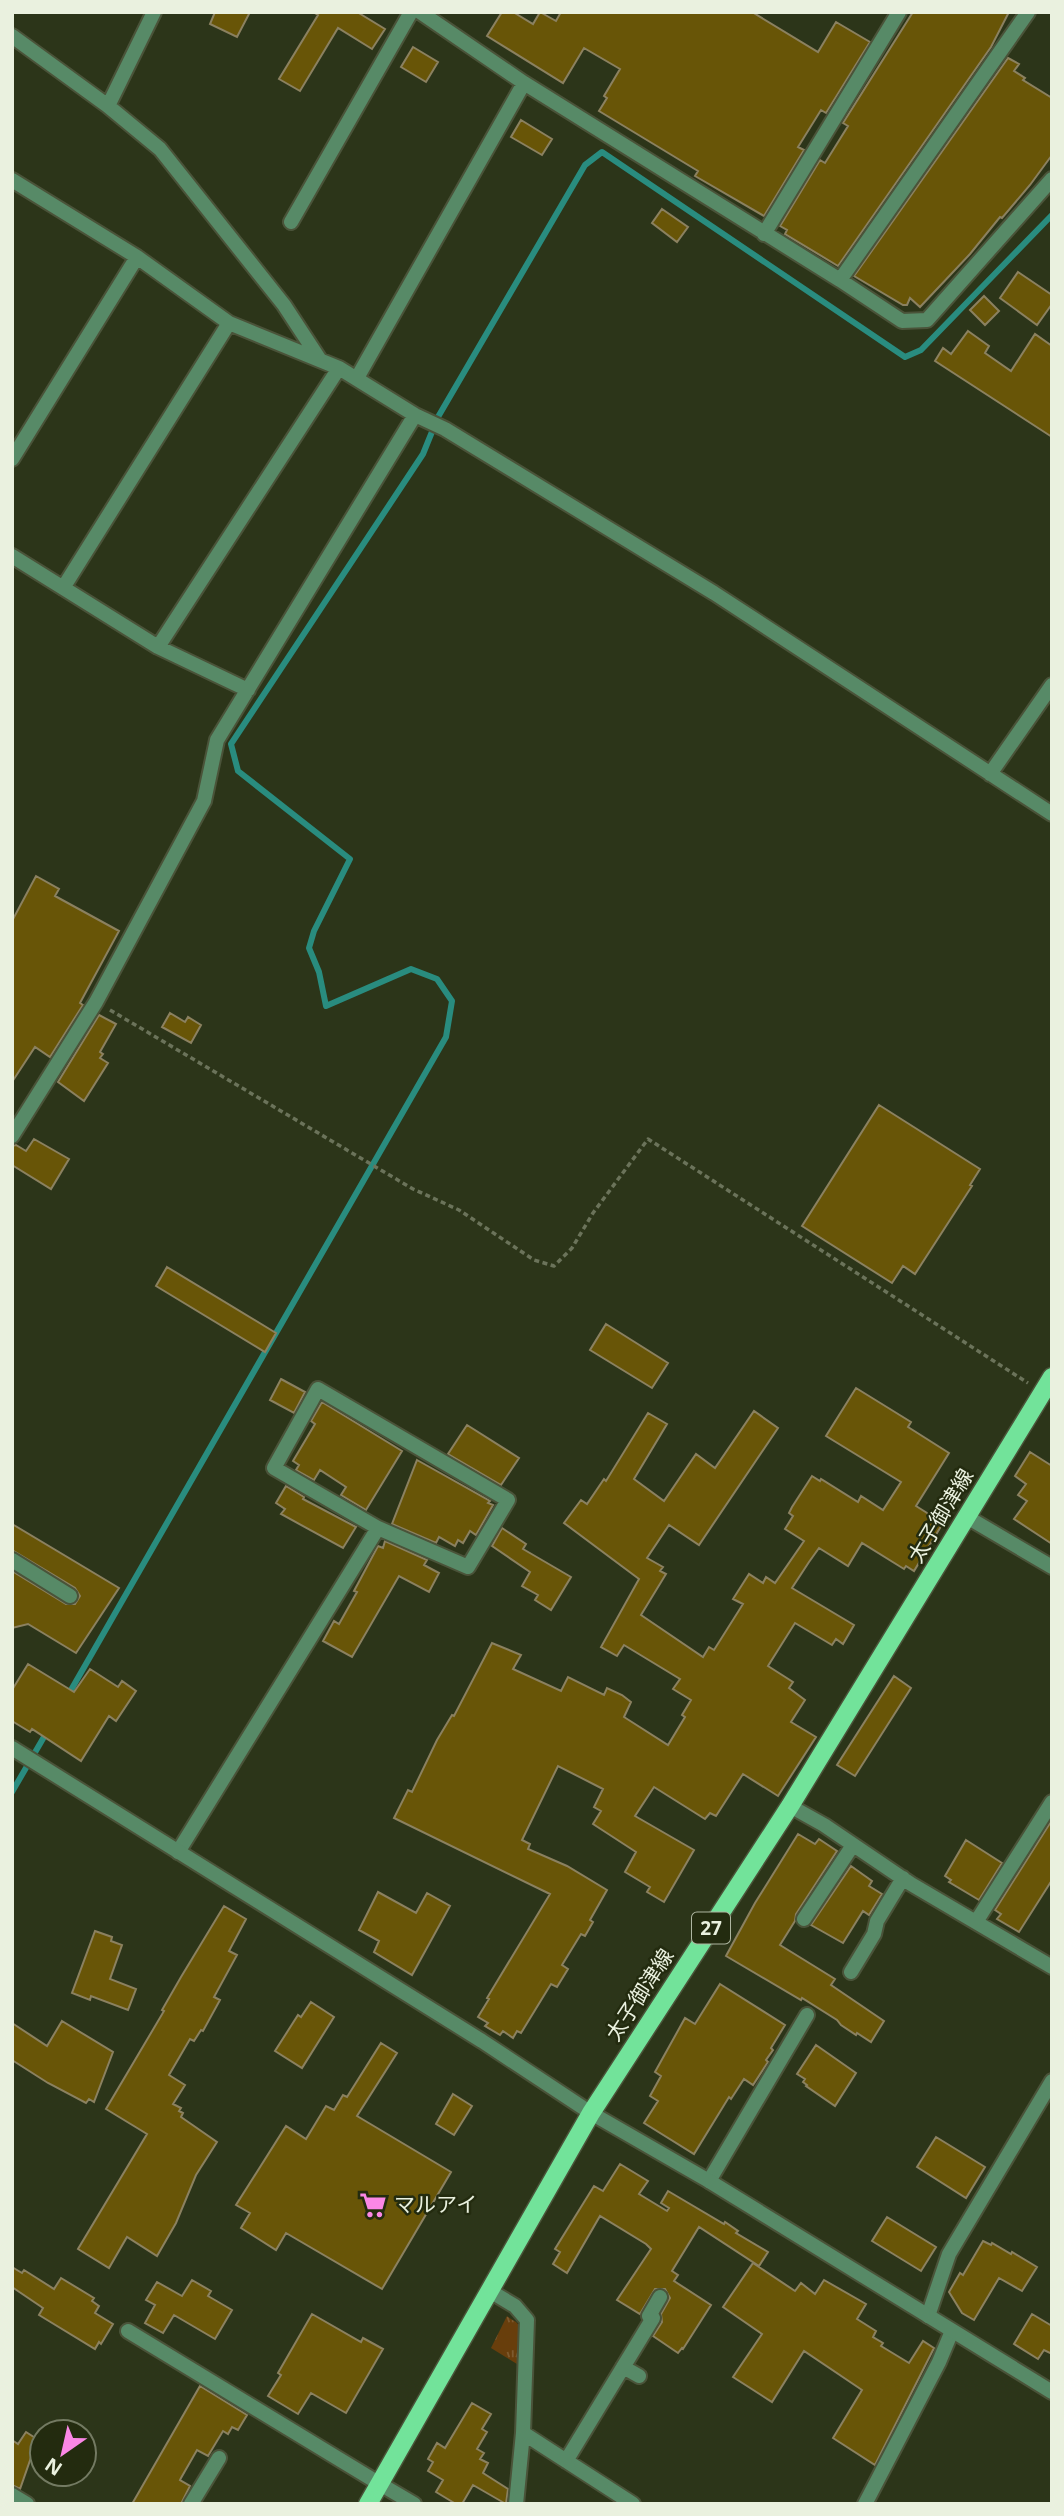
<svg xmlns="http://www.w3.org/2000/svg" width="1064" height="2516" viewBox="0 0 1064 2516" font-family="'Noto Sans','Noto Sans JP',sans-serif">
<style>
.grass{fill:url(#grass-tufts)}
.lines{fill:none;stroke-linecap:round;stroke-linejoin:round}
.stream{stroke:#298c7f;stroke-width:6}
.building{fill:#685507;stroke:#8b8160;stroke-width:2}
.minor-casing{stroke:#4a5339;stroke-width:18}
.tertiary-casing{stroke:#4a5339;stroke-width:18}
.primary-casing{stroke:#4a5339;stroke-width:21}
.path{stroke:#6b735a;stroke-width:3.5;stroke-dasharray:5 3.5;stroke-linecap:butt}
.minor{stroke:#578a67;stroke-width:14}
.tertiary{stroke:#578a67;stroke-width:14}
.primary{stroke:#72e39a;stroke-width:18}
.labels{text-anchor:middle;stroke-width:5;stroke-linejoin:round;paint-order:stroke}
.shield{fill:#232b0f;stroke:#aeb6a1;stroke-width:2}
.shield-label{font-size:19px;font-weight:bold;fill:#eaf1df}
.street-label{font-size:21px;fill:#eaf1df;stroke:#232b0f}
.poi-label{font-size:21px;fill:#eaf1df;stroke:#232b0f;text-anchor:start}
</style>
<defs>
<pattern id="grass-tufts" width="24" height="20" patternUnits="userSpaceOnUse" patternTransform="scale(1.75)"><rect width="24" height="20" fill="#683e0c"/><path d="M3 7l-1-3M5 7V3M7 7l1-3M15 17l-1-3M17 17v-4M19 17l1-3" fill="none" stroke="#7e5a2f"/></pattern>
</defs>
<rect width="100%" height="100%" fill="#2c3519"/>
<path class="grass" d="M507 2316C510 2319 514 2320 517 2323 525 2332 522 2355 517 2364L491 2348Z"/>
<g class="lines">
<path class="stream" d="M67 1697 446 1037 452 1001 437 979 411 969 326 1006 319 972 309 948 314 931 350 859 238 771 231 744 423 454 438 417 585 165 602 152 905 357 921 350 1052 215
M12 1792 48 1730"/>
</g>
<path class="building" d="M215 12H250L237 37 210 24Z
M313 12H357L385 29 372 49 338 28 300 91 279 79 318 15Z
M502 12H513L533 24 540 12 556 21 561 12H752L818 52 836 22 870 42 826 113 821 110 798 147 804 150 764 216 695 176 698 171 599 111 607 98 604 96 620 69 584 48 563 83 487 36Z
M913 12H1009L991 47 838 266 785 234 787 230 780 226 820 160 825 163 848 126 843 123Z
M413 47 438 62 426 82 401 67Z
M1008 58 1019 64 1014 71 1025 78 1023 80 1052 98V155L1030 185 1002 218 1000 217 970 254 920 307 910 298 907 305H903L854 276Z
M521 120 552 139 542 155 511 137Z
M662 209 688 227 677 242 652 223Z
M1018 272 1052 295V304L1037 325 1000 298Z
M984 296 999 311 985 325 970 310Z
M968 331 989 346 985 353 1011 371 1035 334 1052 346V437L935 361 943 348 951 354Z
M36 876 59 889 55 896 119 931 80 1003 83 1005 50 1057 35 1047 12 1082V921Z
M170 1013 185 1022 188 1017 201 1025 191 1043 162 1027Z
M99 1015 116 1024 100 1052 103 1054 100 1058 108 1063 84 1101 58 1082Z
M879 1105 980 1169 970 1185 972 1186 915 1274 903 1266 892 1283 802 1226Z
M34 1139 69 1159 51 1189 12 1165V1146L16 1145 26 1151Z
M167 1267 276 1333 265 1352 156 1286Z
M606 1324 668 1363 652 1388 590 1350Z
M281 1379 305 1392 294 1413 270 1400Z
M856 1388 911 1422 908 1427 949 1453 916 1506 943 1523 914 1571 906 1566 904 1569 862 1543 848 1566 819 1548 809 1562 792 1588 854 1625 843 1644 836 1639 832 1645 795 1623 768 1666 793 1682 789 1688 805 1700 791 1722 816 1737 778 1796 743 1774 716 1816 710 1813 705 1819 654 1787 635 1816 694 1850 664 1902 647 1892 650 1887 625 1872 636 1852 593 1824 601 1811 594 1807 603 1789 558 1766 522 1840 530 1844 528 1849 567 1866 607 1890 590 1920 593 1922 585 1936 581 1934 562 1965 568 1969 557 1987 551 1984 521 2033 517 2031 513 2038 503 2031 500 2035 485 2026 488 2023 478 2017 489 1999 487 1998 550 1894 394 1818 408 1790 412 1792 437 1740 452 1715 454 1716 492 1643 521 1655 513 1669 561 1691 568 1677 604 1695 607 1688 622 1695 631 1702 624 1717 668 1745 685 1717 682 1715 691 1700 673 1689 680 1679 624 1645 617 1656 601 1647 639 1579 564 1523 581 1500 587 1504 604 1479 606 1481 648 1413 667 1424 634 1479 664 1501 696 1454 715 1468 754 1411 778 1428 699 1545 669 1525 647 1558 663 1567 660 1571 666 1574 641 1615 703 1657 709 1647 714 1650 743 1604 733 1599 749 1574 763 1583 766 1577 775 1583 804 1541 785 1529 793 1516 789 1513 792 1507 812 1476 820 1481 821 1479 858 1502 861 1496 883 1510 901 1482 826 1436Z
M322 1402 402 1451 366 1510 341 1495 346 1487 320 1470 314 1480 296 1470 299 1465 293 1461 315 1424 311 1421Z
M467 1425 519 1458 501 1485 448 1454Z
M1030 1452 1052 1466V1544L1014 1519 1027 1501 1018 1495 1026 1484 1015 1476Z
M417 1460 490 1501 488 1503 493 1505 476 1535 470 1531 463 1543 458 1540 455 1546 439 1537 436 1543 392 1524Z
M286 1486 304 1497 303 1499 356 1527 343 1548 281 1514 285 1509 276 1503Z
M12 1524 119 1588 76 1653 28 1624 12 1628V1571L66 1604H75L80 1596 75 1588 12 1550Z
M502 1528 526 1544 523 1549 571 1577 551 1610 535 1600 538 1595 522 1586 530 1572 492 1546Z
M385 1541 427 1560 424 1565 439 1573 429 1592 399 1576 352 1657 323 1641 334 1621 339 1624 357 1592 354 1591 378 1546 383 1548Z
M28 1664 74 1692 90 1669 118 1687 122 1681 136 1691 116 1721 109 1716 81 1761 32 1729 30 1732 12 1721V1690Z
M894 1676 911 1688 855 1776 837 1765Z
M1052 1820V1880L1019 1932 997 1919 1001 1914 995 1910Z
M798 1834 815 1844 819 1839 837 1851 796 1914 795 1921 780 1945 835 1979 831 1985 884 2021 871 2042 857 2033 856 2035 841 2025 837 2020 802 1998 801 2000 726 1956 755 1903Z
M966 1840 1002 1863 979 1900 949 1882 951 1880 945 1876Z
M851 1866 872 1881 869 1886 882 1894 869 1915 863 1911 843 1943 811 1925Z
M378 1892 416 1913 427 1893 450 1906 412 1975 374 1952 379 1941 359 1930Z
M224 1906 246 1919 229 1951 237 1955 214 1997 220 2000 203 2031 201 2030 194 2041 190 2039 169 2075 185 2085 173 2104 181 2108 179 2111 183 2113 181 2117 217 2142 196 2175 176 2223 157 2256 127 2237 109 2268 78 2249 147 2134 106 2109 164 2011 162 2010 181 1977Z
M95 1931 112 1937 111 1941 122 1945 110 1979 136 1989 128 2010 91 1996 90 2000 72 1993Z
M720 1984 785 2025 771 2048 773 2050 766 2060 768 2062 753 2085 744 2079 731 2099 729 2097 694 2154 644 2123 658 2101 650 2096 661 2076 655 2072 685 2018 695 2024Z
M311 2002 334 2017 302 2068 275 2051 298 2015 301 2017Z
M62 2021 113 2052 94 2102 89 2099 86 2103 48 2083 12 2060V2023L47 2046Z
M381 2043 397 2053 357 2116 451 2172 382 2289 286 2233 276 2250 241 2228 250 2213 236 2205 286 2126 306 2139 326 2106 334 2110 343 2095 347 2097Z
M816 2045 856 2073 835 2106 806 2086 807 2085 803 2082 805 2079 797 2074Z
M453 2094 472 2106 454 2135 436 2124Z
M936 2137 985 2167 966 2198 917 2167Z
M620 2164 648 2181 639 2194 667 2211 669 2208 661 2203 668 2191 724 2224 725 2222 738 2231 736 2233 768 2252 759 2266 699 2227 672 2271 678 2275 674 2281 711 2305 683 2349 682 2348 678 2353 653 2336 662 2322 661 2314 670 2298 665 2289H655L640 2314 617 2300 651 2249 646 2244 600 2216 567 2273 553 2264 560 2252 555 2249 594 2186 603 2191Z
M887 2217 936 2247 921 2271 872 2241Z
M983 2241 991 2245 992 2243 1011 2254 1012 2252 1037 2267 1022 2291 999 2278 974 2320 962 2313 949 2292 960 2273 963 2275Z
M753 2263 795 2291 801 2283 815 2294 824 2280 866 2304 857 2319 876 2331 873 2337 883 2343 881 2346 909 2363 923 2341 934 2348 875 2465 833 2438 862 2390 804 2351 772 2402 733 2377 762 2334 723 2307Z
M12 2267 22 2273 24 2270 54 2289 61 2278 94 2298 92 2301 99 2306 95 2313 113 2324 101 2344 99 2342 95 2349 39 2315 43 2308 12 2287Z
M192 2280 211 2291 208 2296 232 2310 215 2339 174 2315 163 2333 145 2323 155 2305 146 2300 157 2282 182 2296Z
M312 2314 361 2342 363 2338 383 2349 346 2413 311 2393 298 2414 268 2396 281 2375 278 2373Z
M1032 2314 1052 2326V2354L1044 2350 1038 2359 1014 2344Z
M200 2386 247 2415 238 2430 232 2427 228 2434 223 2431 208 2456 197 2450 181 2478 180 2480 190 2486 181 2504H132Z
M472 2403 491 2414 482 2429 487 2432 477 2449 484 2453 480 2459 488 2463 483 2473 508 2489 506 2504 473 2485 462 2504H456L436 2492 443 2480 428 2471 433 2462 428 2459 437 2443 445 2448Z
M26 2432 40 2441 34 2449 20 2489 12 2485V2440L18 2444Z"/>
<g class="lines">
<defs>
<path id="minor" d="M420 12 524 83 840 280 902 321 927 320 1052 179
M12 36 108 106 160 149 284 305 320 360
M108 106 154 12
M12 180 137 257 229 323 339 368 415 415 445 429 714 593 1052 814
M291 222 411 12
M764 234 899 12
M840 280 1028 12
M357 378 524 83
M12 459 137 257
M12 556 158 647 248 690
M63 588 229 323
M158 647 339 368
M990 774 1052 685
M12 1136 96 1002 204 801 217 740 415 415
M318 1389 508 1500 468 1567 378 1528 274 1468Z
M967 1517 1052 1567
M12 1560 70 1596
M790 1806 824 1825 911 1884 1052 1967
M178 1852 378 1528
M804 1919 853 1845
M976 1922 1052 1802
M851 1972 874 1934 877 1921 903 1878
M709 2181 807 2015
M490 2291 515 2306 527 2320 523 2433 516 2504
M928 2316 949 2254 1052 2081
M128 2331 380 2484
M623 2367 639 2376
M523 2433 633 2504
M566 2461 653 2318 649 2316 660 2297
M12 2495 27 2504
M191 2504 219 2458
M865 2504 939 2362 952 2331"/>
<path id="tertiary" d="M12 1748 482 2041 591 2113 709 2181 1052 2392
M380 2484 414 2504"/>
<path id="primary" d="M368 2504 591 2113 790 1806 1052 1377"/>
</defs>
<use href="#minor" class="minor-casing"/>
<use href="#tertiary" class="tertiary-casing"/>
<use href="#primary" class="primary-casing"/>
<path class="path" d="M110 1010 413 1189 459 1210 534 1260 554 1266 572 1248 593 1213 648 1139 1028 1383"/>
<use href="#minor" class="minor"/>
<use href="#tertiary" class="tertiary"/>
<use href="#primary" class="primary"/>
</g>
<defs>
<symbol id="supermarket-bare" viewBox="-9 -9 18 18"><path d="M-6-5.5h2.5l.6 2H6L4.5 2H-2.5L-4.4-4H-6ZM-1.5 3.2a1.3 1.3 0 1 0 .1 0ZM3 3.2a1.3 1.3 0 1 0 .1 0Z" fill="#fb87e6" stroke="#232b0f" stroke-width="2.5" paint-order="stroke"/></symbol>
</defs>
<g fill-rule="evenodd">
<use href="#supermarket-bare" x="354" y="2186" width="38" height="38"/>
</g>
<g class="labels">
<rect class="shield" x="692" y="1912.5" width="38" height="31" rx="5"/>
<g class="shield-label">
<text x="711" y="1935">27</text>
</g>
<g class="street-label">
<text transform="translate(941 1516) rotate(-59)" y="7">太子御津線</text>
<text transform="translate(640 1995) rotate(-57)" y="7">太子御津線</text>
</g>
<g class="poi-label">
<text x="394" y="2212">マルアイ</text>
</g>
</g>
<rect width="1064" height="2516" fill="none" stroke="#eaf1df" stroke-width="28"/>
<g transform="translate(63 2453) rotate(214)"><circle r="33" fill="#232b0f" stroke="#737a62" stroke-width="2"/>
<path d="M0-5L12 26L0 18L-12 26Z" fill="#fb87e6"/>
<text y="-10" font-size="19" font-weight="bold" text-anchor="middle" fill="#eaf1df">N</text>
</g>
</svg>
